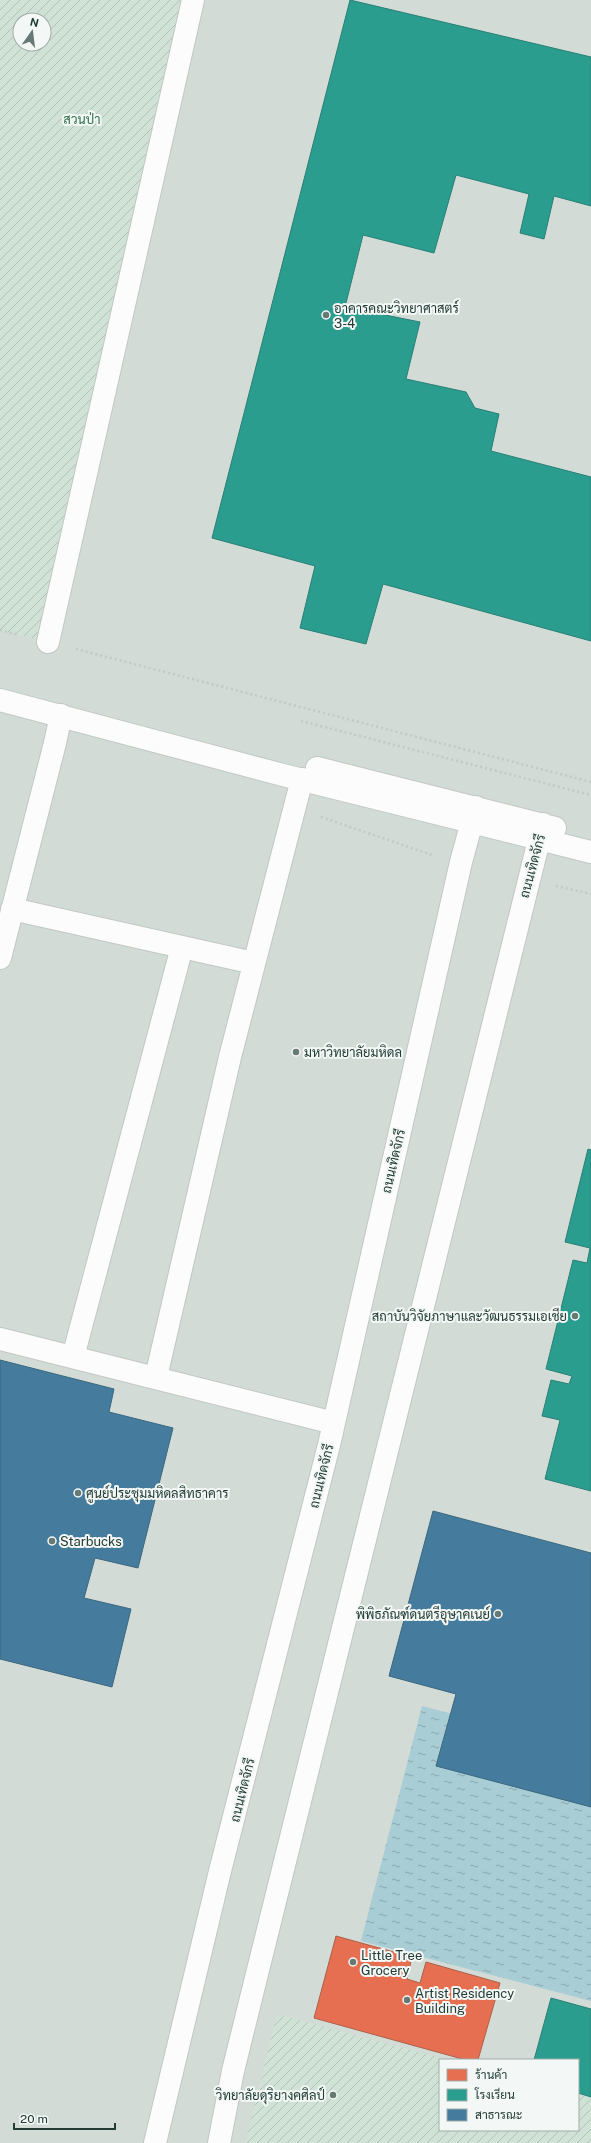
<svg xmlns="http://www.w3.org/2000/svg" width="591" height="2143" viewBox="0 0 591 2143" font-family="'Public Sans',Sarabun,sans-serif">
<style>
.built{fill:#d3dbd7;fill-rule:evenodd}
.garden{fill:url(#garden-furrows);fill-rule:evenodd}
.water{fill:url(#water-ripples)}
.shops{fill:#e76f51;stroke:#ac6049}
.schools{fill:#2a9d8f;stroke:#288074}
.public{fill:#457b9d;stroke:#3b687e}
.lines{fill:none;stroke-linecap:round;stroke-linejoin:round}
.minor-casing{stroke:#c1c7c4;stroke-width:24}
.path{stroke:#c1cac6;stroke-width:2.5;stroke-dasharray:2 3;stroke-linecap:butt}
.minor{stroke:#fbfcfb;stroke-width:22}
.poi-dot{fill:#677974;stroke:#f3f8f6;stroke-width:1.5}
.labels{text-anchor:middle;stroke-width:4;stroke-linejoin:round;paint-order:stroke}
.park-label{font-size:13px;fill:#30704c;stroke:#f3f8f6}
.poi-label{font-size:13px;fill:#233c36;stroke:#f3f8f6;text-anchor:start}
.street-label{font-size:13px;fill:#233c36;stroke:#f3f8f6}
</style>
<defs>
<pattern id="garden-furrows" width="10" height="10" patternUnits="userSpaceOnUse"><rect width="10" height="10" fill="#cfe2d5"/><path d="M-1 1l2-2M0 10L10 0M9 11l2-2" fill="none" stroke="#b1c3b7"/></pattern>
<pattern id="water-ripples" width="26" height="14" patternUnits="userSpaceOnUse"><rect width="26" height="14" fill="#a8cdd5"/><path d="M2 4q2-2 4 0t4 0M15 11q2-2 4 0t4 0" fill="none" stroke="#88a8ae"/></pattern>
</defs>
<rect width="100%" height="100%" fill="#e4eae7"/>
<path class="built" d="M0 0H591V2143H0ZM20 20H44V44H20ZM440 2060H578V2130H440Z"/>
<path class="garden" d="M0 0H193L48 642 0 630ZM20 20H44V44H20Z
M277 2014 449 2060H440V2130H578V2094L591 2098V2143H245Z"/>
<path class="water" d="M422 1706 591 1750V2001L361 1941Z"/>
<path class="shops" d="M336 1936 412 1957 407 1979 420 1983 426 1962 500 1983 478 2060H466L314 2018Z"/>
<path class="schools" d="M350 0 591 57V206L554 196 544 239 520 233 529 194 456 175 434 253 363 235 345 307 420 322 406 379 466 392 475 408 499 414 491 451 591 477V641L383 584 366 644 300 628 315 566 212 538Z
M588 1149 591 1150V1491L545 1479 560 1420 542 1416 551 1380 569 1384 572 1376 546 1369 573 1260 587 1263 590 1248 565 1242Z
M551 1998 591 2009V2097L578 2093V2060H534Z"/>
<path class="public" d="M0 1360 114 1389 109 1412 173 1428 138 1568 95 1558 84 1598 131 1609 112 1687 0 1659Z
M433 1511 591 1553V1807L436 1766 456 1694 389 1676Z"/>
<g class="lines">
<defs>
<path id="minor" d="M48 642 193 0
M0 700 287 776 591 852
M317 768 555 828
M12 909 254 963
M0 958 55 743 61 715
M0 1339 334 1423
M73 1357 182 947
M156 1377 230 1057 302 779
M155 2143 220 1871 329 1445 461 862 476 807
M219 2143 233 2071 255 1982 543 824"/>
</defs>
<use href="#minor" class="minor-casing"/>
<path class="path" d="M0 630 19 635
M76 649 591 782
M301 721 591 795
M321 817 432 855
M556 886 591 894"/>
<use href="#minor" class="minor"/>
</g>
<g class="poi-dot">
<circle cx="326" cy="315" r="4"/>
<circle cx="296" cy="1052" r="4"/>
<circle cx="575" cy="1316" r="4"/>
<circle cx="78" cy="1493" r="4"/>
<circle cx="52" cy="1541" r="4"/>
<circle cx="498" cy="1614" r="4"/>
<circle cx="353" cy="1962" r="4"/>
<circle cx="407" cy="2000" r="4"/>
<circle cx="333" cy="2095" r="4"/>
</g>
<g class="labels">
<g class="park-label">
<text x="82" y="124">สวนป่า</text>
</g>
<g class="poi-label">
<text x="334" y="313">อาคารคณะวิทยาศาสตร์<tspan x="334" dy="15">3-4</tspan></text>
<text x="304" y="1057">มหาวิทยาลัยมหิดล</text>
<text x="567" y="1321" text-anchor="end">สถาบันวิจัยภาษาและวัฒนธรรมเอเชีย</text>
<text x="86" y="1498">ศูนย์ประชุมมหิดลสิทธาคาร</text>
<text x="60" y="1546">Starbucks</text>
<text x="490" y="1619" text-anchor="end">พิพิธภัณฑ์ดนตรีอุษาคเนย์</text>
<text x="361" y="1960">Little Tree<tspan x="361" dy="15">Grocery</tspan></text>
<text x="415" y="1998">Artist Residency<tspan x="415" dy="15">Building</tspan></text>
<text x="325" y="2100" text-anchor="end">วิทยาลัยดุริยางคศิลป์</text>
</g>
<g class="street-label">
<text transform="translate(532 866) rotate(-75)" y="5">ถนนเทิดจักรี</text>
<text transform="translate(393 1161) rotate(-77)" y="5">ถนนเทิดจักรี</text>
<text transform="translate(321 1476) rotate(-76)" y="5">ถนนเทิดจักรี</text>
<text transform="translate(242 1790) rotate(-76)" y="5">ถนนเทิดจักรี</text>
</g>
</g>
<rect x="439" y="2059" width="140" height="72" fill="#f3f8f6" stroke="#a0ada9"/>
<rect x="447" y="2069" width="20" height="12" fill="#e76f51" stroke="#a0ada9"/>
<text x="475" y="2079" font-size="12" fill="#233c36">ร้านค้า</text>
<rect x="447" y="2089" width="20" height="12" fill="#2a9d8f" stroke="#a0ada9"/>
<text x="475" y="2099" font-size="12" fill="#233c36">โรงเรียน</text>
<rect x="447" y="2109" width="20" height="12" fill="#457b9d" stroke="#a0ada9"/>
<text x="475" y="2119" font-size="12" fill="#233c36">สาธารณะ</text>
<g transform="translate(32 32) rotate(14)"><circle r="19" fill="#f3f8f6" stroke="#a0ada9"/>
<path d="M0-3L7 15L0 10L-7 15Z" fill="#677974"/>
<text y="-6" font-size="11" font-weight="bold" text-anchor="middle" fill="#233c36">N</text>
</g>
<path d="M14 2123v6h101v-6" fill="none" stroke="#233c36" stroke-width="2"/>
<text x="20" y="2123" font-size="12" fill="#233c36" stroke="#f3f8f6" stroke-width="3" paint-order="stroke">20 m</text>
</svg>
